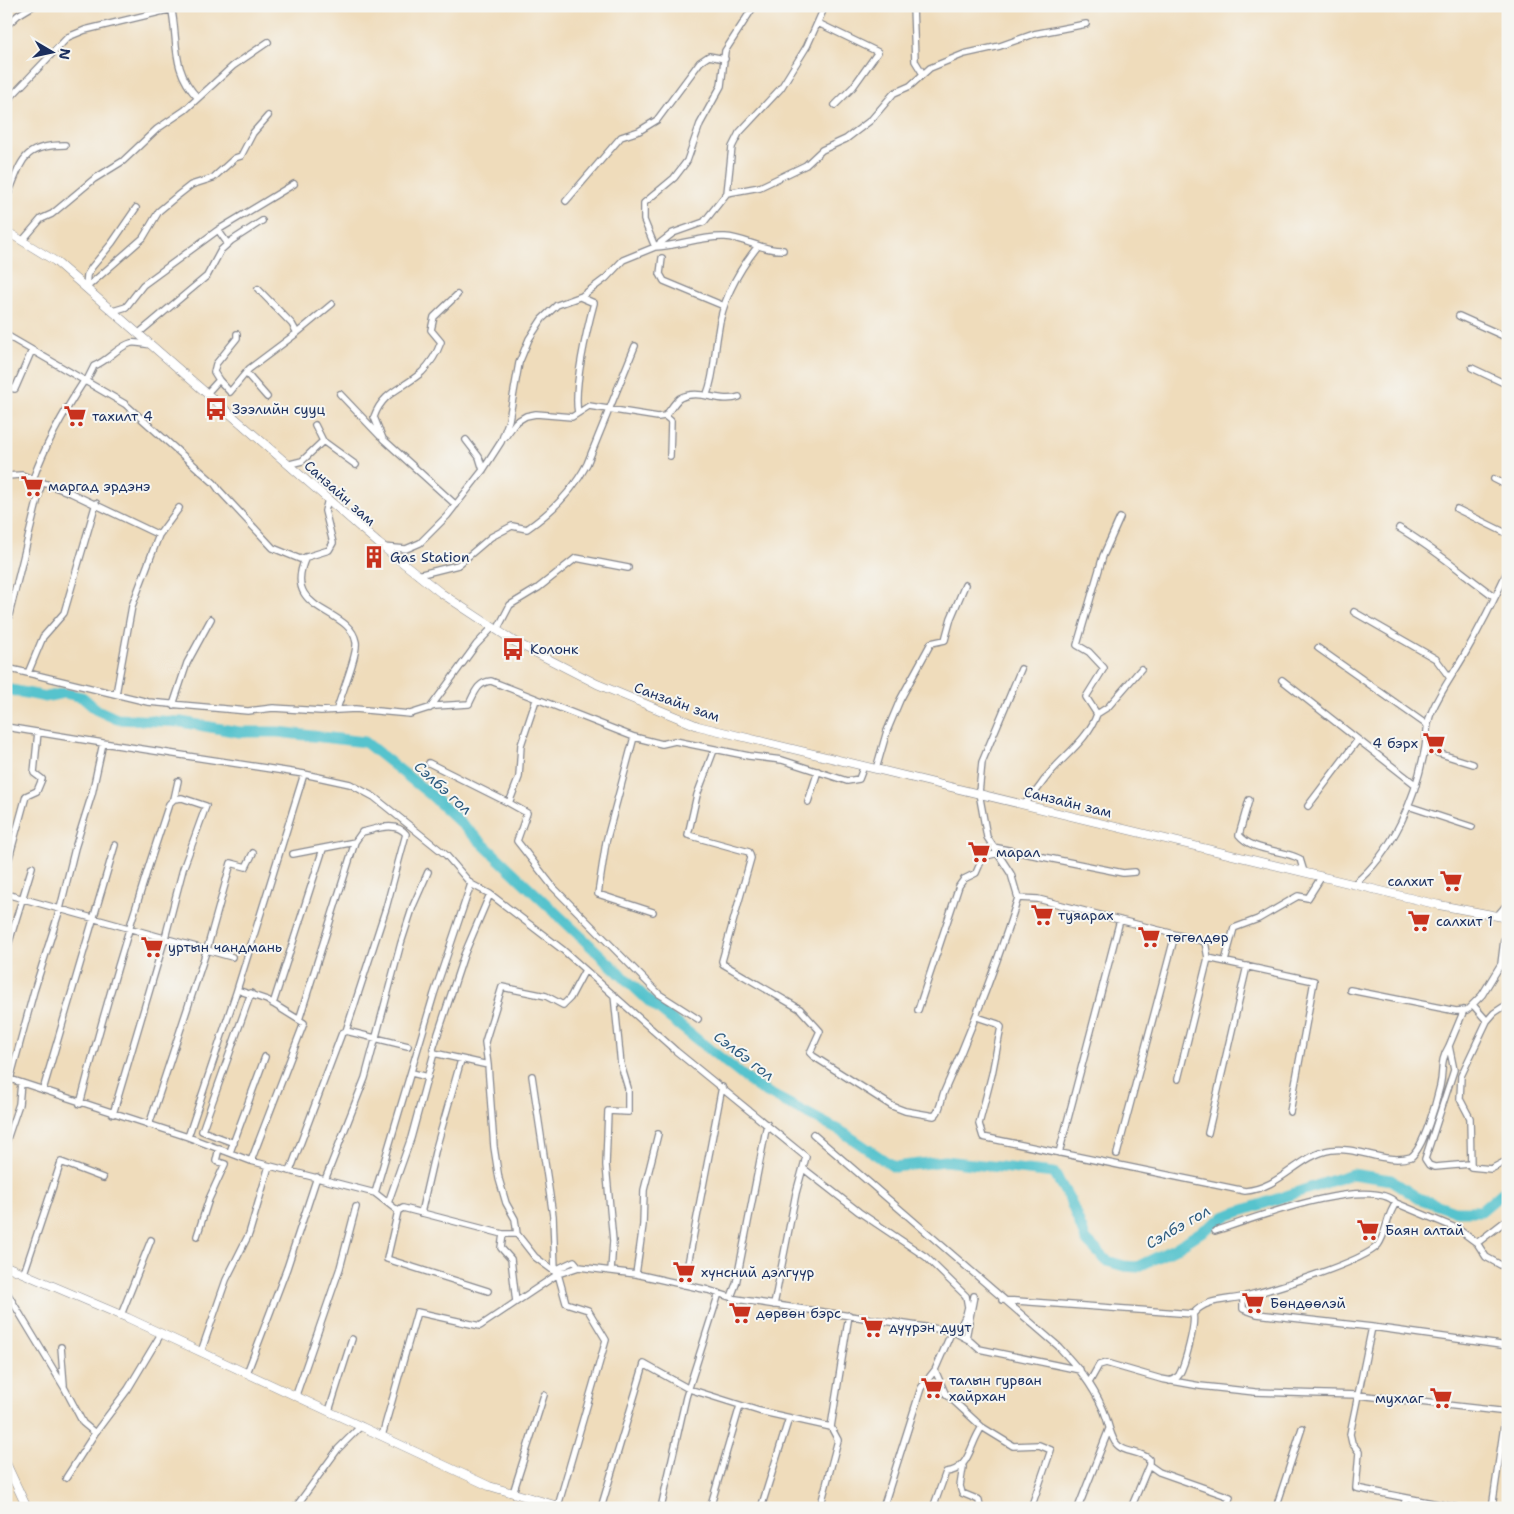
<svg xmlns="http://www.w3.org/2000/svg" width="1514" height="1514" viewBox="0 0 1514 1514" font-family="'Shantell Sans',sans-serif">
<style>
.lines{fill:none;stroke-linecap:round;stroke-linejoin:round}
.river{stroke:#56c3cd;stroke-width:11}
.minor-casing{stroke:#85868c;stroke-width:8}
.secondary-casing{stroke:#85868c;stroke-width:9}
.minor{stroke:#fff;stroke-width:5.5}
.secondary{stroke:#fff;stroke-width:8}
.labels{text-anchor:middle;stroke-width:4;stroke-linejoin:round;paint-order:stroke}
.poi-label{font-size:14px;fill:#1b2f5e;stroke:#f6f6f2;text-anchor:start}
.street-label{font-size:14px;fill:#1b2f5e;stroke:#f6f6f2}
.water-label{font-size:15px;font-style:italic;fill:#2d5b7f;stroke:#f6f6f2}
</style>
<rect width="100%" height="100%" fill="#f6f6f2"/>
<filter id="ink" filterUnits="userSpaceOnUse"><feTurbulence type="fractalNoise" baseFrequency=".02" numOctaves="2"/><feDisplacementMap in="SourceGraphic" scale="10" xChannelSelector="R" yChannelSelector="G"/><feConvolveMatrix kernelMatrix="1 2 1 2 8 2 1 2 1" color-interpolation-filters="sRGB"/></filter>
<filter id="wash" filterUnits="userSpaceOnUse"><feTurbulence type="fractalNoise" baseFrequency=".0096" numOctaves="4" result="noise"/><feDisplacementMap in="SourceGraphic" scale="20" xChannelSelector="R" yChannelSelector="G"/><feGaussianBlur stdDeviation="1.12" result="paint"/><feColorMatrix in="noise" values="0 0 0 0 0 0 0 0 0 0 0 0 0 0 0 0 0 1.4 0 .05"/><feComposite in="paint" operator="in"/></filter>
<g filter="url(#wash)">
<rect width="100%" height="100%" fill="#efdcbb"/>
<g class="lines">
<path class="river" d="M6 689 46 697 64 693 82 697 97 710 117 719 181 722 239 732H278L365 742 431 795 651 1003 757 1087 844 1133 894 1167 945 1161 1054 1173 1070 1200 1086 1240 1107 1261 1124 1266 1137 1267 1176 1248 1226 1216 1352 1174 1391 1180 1418 1198 1454 1211H1481L1508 1188"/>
</g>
</g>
<g filter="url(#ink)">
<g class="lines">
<defs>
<path id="minor" d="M171 6C179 41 170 69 198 98
M754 6 725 51 721 86 700 124 687 161 674 178 644 203V220L655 247C679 246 700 236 725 237 746 238 762 251 783 250
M913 6 915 61 923 74
M818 23 878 52 853 87 835 105
M6 26 18 15 33 6
M6 102 68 37 85 30 172 9
M727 193 732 147 739 133 781 88 807 46 825 6
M6 199C22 164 19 145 65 145
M566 201 621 137 639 131 657 120 700 62 709 56 725 59
M136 208 112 243 92 267 87 275 86 288 143 238 159 211 177 196 191 185 213 178 235 158 241 156 253 133 268 116
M218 230 228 244
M23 240 41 219 52 214 94 179 123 161 157 129 185 110 233 66 268 42
M662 258 660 274 664 281 724 306
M113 311 126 307 143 285 218 230 294 184
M1459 316 1508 338
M139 333 207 276 221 250 231 241 262 221
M297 333 332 304
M6 335 125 404 214 483 219 490 273 548 300 559 329 550 333 543 325 511 328 499
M1472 368 1508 385
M246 373 267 397
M219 380 214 372 216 364 237 338V334
M86 382 94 366C108 361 117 347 131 343 136 342 145 344 151 345
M6 387 15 389 32 350
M208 392 219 380 230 392 249 369 297 333 292 324 258 289
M340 394 380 436
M707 394C715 374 714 354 718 333 722 300 738 271 758 246
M578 413C573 388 587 329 594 303L580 297
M665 416 671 421 670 456
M315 425 323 441
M505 437 516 422 526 416 536 414 572 417 589 406 658 417 665 416C670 411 675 401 680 398 700 388 719 404 739 397
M466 440 479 457 483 470
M290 464 302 461 323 441 356 465
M6 476 22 475 71 493 159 535 132 606 116 694
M33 479C46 443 63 413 84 381
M1494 479 1508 486
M456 505 383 439 374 417C383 391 403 389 422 372 430 364 437 353 441 342L431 330 434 317 457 295
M1457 509 1508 534
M1399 528C1435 549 1462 573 1495 597
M159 535 179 508
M382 547 406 549 420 543 447 516 483 470 501 442 509 420 519 363 529 339 542 319 557 305 582 296 606 278 623 260 655 247 673 233 704 222 727 193 760 187 806 165 822 150 846 139 871 120 894 93 910 86 930 68 964 54 1000 46 1034 34 1086 24
M306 557C280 613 350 607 356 642 358 654 341 695 337 709
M418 575 458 565 491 537 512 526 527 529C553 511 573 491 587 464L635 346
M1354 612 1436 659 1450 678
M6 627 42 482
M497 630 510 605 538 588 576 558 628 568
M1318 648 1427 725
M6 668 28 673 43 637 64 613 96 503
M1021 669 982 762 979 793 987 837 1011 874 1018 898 1038 899 1205 942 1208 958 1314 981 1290 1112
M28 673 148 702 248 711 273 708 321 711 355 709 410 714 435 706 469 704C475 692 478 682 491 681L634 737 662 744 675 741 749 756 782 760 847 781 859 779 864 766
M1282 680 1416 785
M173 705 187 663 211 619
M430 708 476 645 493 627
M1097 714 1108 707 1141 669
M6 727 103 743 92 794 75 848 60 909 34 991 10 1079 188 1137 251 1161 375 1193 398 1211 387 1259 488 1291
M634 737 606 842 598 894 653 912
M103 743 304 774 350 784 374 797 446 855 471 884 490 894 563 950 676 1051 806 1157 796 1193 774 1305
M1425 749 1473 764
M714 750 697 795 688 835 749 852 751 858 722 961 723 964 800 1009 820 1031 810 1053 813 1056 892 1106 905 1111 934 1116C940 1112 941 1100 944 1092 972 1029 997 964 1018 898
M429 763 509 803 519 777 521 745 536 700
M876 769 887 731 900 700 931 643 945 640 951 618 965 585
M1249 800 1239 835C1253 852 1282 849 1300 859L1304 872
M808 802 818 771
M509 803 527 813 517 841 553 887 659 994 698 1019
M1024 804C1035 795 1040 785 1049 774 1065 755 1089 738 1097 714L1086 697 1104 668 1089 652 1077 645 1103 556 1120 518
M1308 806 1357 741
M1408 806 1472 827
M993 847 1123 873 1135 872
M6 869 26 796 37 791 42 779 34 773 38 732
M1354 884C1393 853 1416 797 1425 748 1427 736 1426 723 1432 711 1441 690 1455 672 1466 652 1481 626 1495 598 1508 570
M6 894 232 957
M1497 916 1508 903
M6 952 32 867
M1225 961 1234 928 1258 919 1298 896 1308 898 1322 876
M1350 990 1456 1011 1467 1010 1482 995 1501 964 1504 940
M273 1004 323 849
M1473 1005 1487 1021
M1508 1008 1503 1007 1494 1013 1487 1021 1461 1076 1460 1099 1470 1118 1471 1167 1491 1169 1508 1160
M918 1010 959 886 964 879 976 873 983 857 998 853
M1464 1010 1449 1046 1454 1070 1425 1159 1429 1165 1435 1167 1470 1164
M977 1017 998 1024 1001 1027 992 1074 979 1124 983 1137 1245 1191C1281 1188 1299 1155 1331 1150 1357 1146 1385 1165 1411 1157 1424 1147 1436 1103 1440 1086 1444 1069 1439 1063 1449 1046
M299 1020 355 842
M346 1031 408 1046
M434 1053 488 1065 494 1147 499 1179 506 1203 515 1219 517 1234 535 1257 558 1274 566 1303 588 1310 606 1340 558 1506
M488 1065 485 1042 502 987 546 996 563 1005 570 998 585 970
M412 1073 428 1077
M532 1076 553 1216 555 1270 574 1261 579 1267
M1178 1079 1208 958
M43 1090 115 845
M80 1104C106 1003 136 903 169 804L174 799 178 781
M113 1114 165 938 183 869 206 806 182 798 174 799
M149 1125 207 949 231 863 246 867 253 853
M1208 1133 1247 966
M813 1134 1058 1346C1078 1368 1091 1382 1103 1409 1108 1420 1109 1432 1115 1442 1123 1454 1140 1450 1149 1459V1465L1159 1472 1230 1497 1226 1508
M188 1137 237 990
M6 1142 19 1104 21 1083
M234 1143 202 1131 251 993
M230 1152 265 1057
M1059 1153 1120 920
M1117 1154 1175 935
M251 1161 304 1023 267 1000 237 990 304 774
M804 1169 859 1212 926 1257 966 1296 968 1307 966 1315 961 1325 952 1331 935 1370 945 1393 982 1427 1013 1446 1039 1445 1051 1450 1031 1508
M290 1171 342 1033 346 1031 386 908 406 834C395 821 377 829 362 832L355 842 293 854
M325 1180 365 1078 401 943 413 906 428 872
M375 1193 434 994 471 884
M388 1203 411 1138 434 1053 433 1049 464 955 490 894
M398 1211 403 1208 503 1234H517
M421 1213 435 1152 461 1060
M1215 1231C1249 1220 1370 1174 1396 1203
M503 1234 501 1248 511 1259 516 1302
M197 1236 209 1199 225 1164 216 1161 219 1148
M1477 1243 1508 1219
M611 1271 613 1241 606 1165 608 1111 628 1112V1088L621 1065 614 995
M24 1273 61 1162 103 1178
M636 1274 643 1225 644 1190 658 1134
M684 1285 722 1087
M6 1291 64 1387 83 1423 95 1433
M1246 1296 1243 1301V1309L1257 1314 1372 1327 1508 1346
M731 1297 736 1284 767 1124
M1002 1300 1193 1314C1206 1298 1227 1301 1246 1296 1270 1290 1364 1262 1378 1245 1387 1233 1386 1216 1396 1203L1458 1229 1477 1243 1486 1257 1508 1269
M121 1315 151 1240
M1372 1327 1350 1434 1352 1443 1359 1452 1356 1488 1458 1508
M966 1338 974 1296
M61 1347 64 1385
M201 1352 226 1280 249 1234 269 1166
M247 1373 287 1268 317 1177
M1090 1381 1099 1365 1106 1363 1161 1379 1200 1386 1255 1392 1358 1395 1508 1412
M1170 1381C1174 1380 1177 1378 1179 1375 1185 1365 1196 1324 1193 1314
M296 1395 340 1268 356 1207
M329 1411 352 1339
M382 1436 417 1312 480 1326 558 1274 579 1267 636 1274 708 1290 736 1299 952 1331 969 1340 979 1349 1080 1370
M963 1467 960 1486 962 1493 979 1500 980 1508
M66 1478 95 1433 128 1389 161 1334
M513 1493 544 1395
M295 1508 338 1449 361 1426
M601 1508 644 1364 689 1389 759 1411 831 1427 849 1315
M661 1508 686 1397 719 1293
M710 1508 740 1406
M761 1508 789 1418
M820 1508 838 1440 831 1427
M883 1508 921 1388 935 1370
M933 1508 946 1472C970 1470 969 1445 982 1427
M1078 1508 1109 1429
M1131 1508 1149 1465
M1276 1508 1302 1428
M1403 1508 1406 1498
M1492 1508 1506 1412"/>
<path id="secondary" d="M6 231 55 261 378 543 441 593 515 642 597 684 698 726 1439 905 1508 918
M6 1266 128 1318 489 1486 565 1508
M6 1463 27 1508"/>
</defs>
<use href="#minor" class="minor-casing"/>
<use href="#secondary" class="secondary-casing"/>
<use href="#minor" class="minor"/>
<use href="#secondary" class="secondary"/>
</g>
</g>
<defs>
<symbol id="bus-bare" viewBox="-9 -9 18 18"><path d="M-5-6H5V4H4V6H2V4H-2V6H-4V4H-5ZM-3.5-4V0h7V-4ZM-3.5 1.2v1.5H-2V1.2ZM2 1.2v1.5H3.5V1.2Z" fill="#c8321e" stroke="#f6f6f2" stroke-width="2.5" paint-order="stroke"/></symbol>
<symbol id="supermarket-bare" viewBox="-9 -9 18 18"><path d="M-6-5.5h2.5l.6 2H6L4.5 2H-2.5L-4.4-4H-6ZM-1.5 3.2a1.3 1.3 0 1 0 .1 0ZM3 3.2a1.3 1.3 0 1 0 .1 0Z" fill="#c8321e" stroke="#f6f6f2" stroke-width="2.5" paint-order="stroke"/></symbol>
<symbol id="building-bare" viewBox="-9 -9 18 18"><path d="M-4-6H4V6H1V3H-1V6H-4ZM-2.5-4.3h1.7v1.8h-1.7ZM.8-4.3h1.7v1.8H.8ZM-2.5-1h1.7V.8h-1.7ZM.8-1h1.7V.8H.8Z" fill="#c8321e" stroke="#f6f6f2" stroke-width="2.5" paint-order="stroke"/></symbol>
</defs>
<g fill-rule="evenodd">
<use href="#bus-bare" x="200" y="393" width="32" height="32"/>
<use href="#supermarket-bare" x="59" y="400" width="32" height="32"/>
<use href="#supermarket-bare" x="16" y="470" width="32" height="32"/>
<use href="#building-bare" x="358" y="541" width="32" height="32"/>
<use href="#bus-bare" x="497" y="633" width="32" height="32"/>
<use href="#supermarket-bare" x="1418" y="727" width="32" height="32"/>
<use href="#supermarket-bare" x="963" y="836" width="32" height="32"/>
<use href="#supermarket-bare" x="1435" y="865" width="32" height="32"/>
<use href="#supermarket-bare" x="1026" y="899" width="32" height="32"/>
<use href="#supermarket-bare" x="1403" y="905" width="32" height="32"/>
<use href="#supermarket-bare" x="1133" y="921" width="32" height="32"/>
<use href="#supermarket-bare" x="136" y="931" width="32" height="32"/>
<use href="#supermarket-bare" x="1352" y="1214" width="32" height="32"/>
<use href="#supermarket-bare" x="668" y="1256" width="32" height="32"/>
<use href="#supermarket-bare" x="1237" y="1287" width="32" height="32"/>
<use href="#supermarket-bare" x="724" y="1297" width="32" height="32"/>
<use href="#supermarket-bare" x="856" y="1311" width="32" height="32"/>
<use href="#supermarket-bare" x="916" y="1372" width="32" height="32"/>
<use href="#supermarket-bare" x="1425" y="1382" width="32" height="32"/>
</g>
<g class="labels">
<g class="poi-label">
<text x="232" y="414">Зээлийн сууц</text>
<text x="92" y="421">тахилт 4</text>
<text x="48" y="491">маргад эрдэнэ</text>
<text x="390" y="562">Gas Station</text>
<text x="530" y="654">Колонк</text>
<text x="1418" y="748" text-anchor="end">4 бэрх</text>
<text x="996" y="857">марал</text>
<text x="1434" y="886" text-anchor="end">салхит</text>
<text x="1058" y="920">туяарах</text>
<text x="1436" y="926">салхит 1</text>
<text x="1166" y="942">төгөлдөр</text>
<text x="168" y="952">уртын чандмань</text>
<text x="1385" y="1235">Баян алтай</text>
<text x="701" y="1277">хүнсний дэлгүүр</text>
<text x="1270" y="1308">Бөндөөлэй</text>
<text x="756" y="1318">дөрвөн бэрс</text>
<text x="889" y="1332">дүүрэн дуут</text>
<text x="949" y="1385">талын гурван<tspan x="949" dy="16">хайрхан</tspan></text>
<text x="1424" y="1403" text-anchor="end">мухлаг</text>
</g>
<g class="street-label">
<text transform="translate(340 493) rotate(42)" y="5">Санзайн зам</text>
<text transform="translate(677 702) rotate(20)" y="5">Санзайн зам</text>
<text transform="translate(1068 802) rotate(14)" y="5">Санзайн зам</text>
</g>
<g class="water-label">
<text transform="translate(443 788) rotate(42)" y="5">Сэлбэ гол</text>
<text transform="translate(744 1056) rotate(37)" y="5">Сэлбэ гол</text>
<text transform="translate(1178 1227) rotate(-30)" y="5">Сэлбэ гол</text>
</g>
</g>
<rect width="1514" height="1514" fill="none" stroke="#f6f6f2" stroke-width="25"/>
<g transform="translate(52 52) rotate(99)" stroke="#f6f6f2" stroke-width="4" paint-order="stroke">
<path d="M0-4L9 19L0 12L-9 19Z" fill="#1b2f5e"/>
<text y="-8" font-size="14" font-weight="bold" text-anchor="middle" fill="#1b2f5e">N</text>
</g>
</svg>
